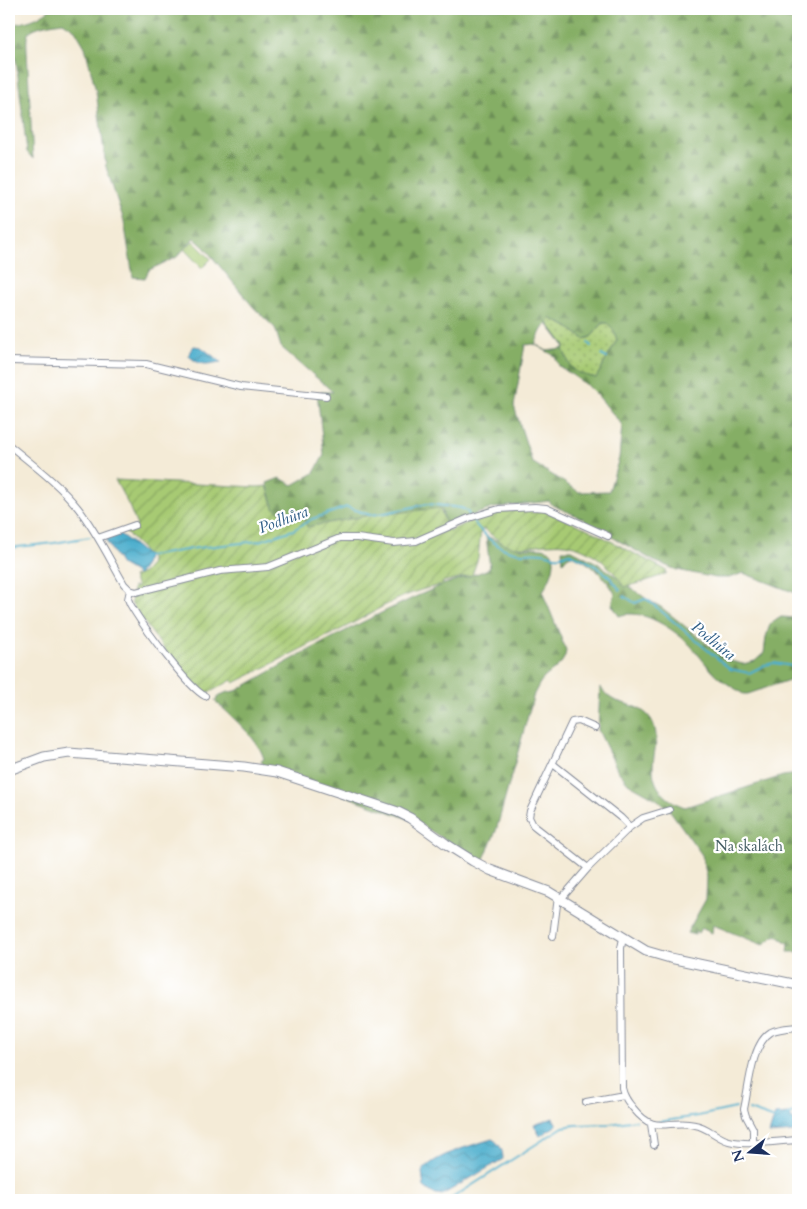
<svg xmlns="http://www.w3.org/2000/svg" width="807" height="1209" viewBox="0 0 807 1209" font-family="Cardo,serif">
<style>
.grass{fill:url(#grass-dots);stroke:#617c68}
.forest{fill:url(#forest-firs);stroke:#506e62;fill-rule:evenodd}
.garden{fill:url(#garden-furrows);stroke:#617c68}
.pitch{fill:#a7ca73;stroke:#617c68}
.water{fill:url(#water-waves);stroke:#346f96}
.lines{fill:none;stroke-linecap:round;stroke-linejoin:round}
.stream{stroke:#4eafcd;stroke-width:2}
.street-casing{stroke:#888d9a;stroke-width:8}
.secondary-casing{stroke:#888d9a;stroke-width:11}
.street{stroke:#fff;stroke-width:6}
.secondary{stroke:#fff;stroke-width:9}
.labels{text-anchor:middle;stroke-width:4.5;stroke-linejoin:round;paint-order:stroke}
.park-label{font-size:15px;fill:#455e64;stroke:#fff}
.water-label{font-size:16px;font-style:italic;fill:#2d5c85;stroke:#fff}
</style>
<defs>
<pattern id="grass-dots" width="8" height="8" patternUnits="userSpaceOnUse" patternTransform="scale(1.25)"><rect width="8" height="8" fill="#a7ca73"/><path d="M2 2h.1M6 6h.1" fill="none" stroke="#87a462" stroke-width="1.8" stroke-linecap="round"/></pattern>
<pattern id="forest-firs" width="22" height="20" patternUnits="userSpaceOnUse" patternTransform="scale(1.25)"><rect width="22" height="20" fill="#85ae65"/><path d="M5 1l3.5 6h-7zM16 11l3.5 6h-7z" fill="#6c8e56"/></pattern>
<pattern id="garden-furrows" width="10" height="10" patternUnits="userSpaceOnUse" patternTransform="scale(1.25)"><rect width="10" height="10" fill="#a7ca73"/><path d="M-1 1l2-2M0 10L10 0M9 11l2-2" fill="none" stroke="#87a462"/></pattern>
<pattern id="water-waves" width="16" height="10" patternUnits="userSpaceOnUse" patternTransform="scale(1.25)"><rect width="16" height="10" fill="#4eafcd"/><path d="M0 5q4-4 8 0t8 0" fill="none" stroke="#408faa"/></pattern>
</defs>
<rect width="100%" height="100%" fill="#fff"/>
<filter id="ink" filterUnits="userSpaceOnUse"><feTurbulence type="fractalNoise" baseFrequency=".02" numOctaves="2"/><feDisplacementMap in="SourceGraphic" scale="10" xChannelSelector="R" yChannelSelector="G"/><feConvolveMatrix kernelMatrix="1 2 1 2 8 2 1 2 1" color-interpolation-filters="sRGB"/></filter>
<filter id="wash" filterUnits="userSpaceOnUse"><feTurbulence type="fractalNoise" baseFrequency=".0096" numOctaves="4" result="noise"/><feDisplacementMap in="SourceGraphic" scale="20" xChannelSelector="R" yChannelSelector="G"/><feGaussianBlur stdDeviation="1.12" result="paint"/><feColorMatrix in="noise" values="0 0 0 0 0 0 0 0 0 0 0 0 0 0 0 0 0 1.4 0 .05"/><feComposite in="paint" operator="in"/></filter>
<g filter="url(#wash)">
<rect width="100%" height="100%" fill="#f4ebd7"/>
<path class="grass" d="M550 318 568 327 584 339 591 337 603 323H607L613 329 617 340 596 378C572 372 572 371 563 349L565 346 548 323Z"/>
<path class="forest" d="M50 9H798V594L743 573 729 578H716L677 570 654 561 584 521V519L552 505 549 501 493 508 446 525 441 508 366 516 307 527 302 510 284 515 274 508 267 483 280 478 293 485 314 473 324 455 317 392H333L281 347 275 328 254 308 204 247 194 238 177 257 149 270 145 278 133 277 124 221 106 167 96 91 85 47 75 30 63 22C55 23 31 26 28 34 26 38 27 46 27 51L33 159 27 152 16 60 13 47H9V25C26 22 37 20 50 9ZM550 318 568 327 584 339 591 337 603 323H607L613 329 617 340 596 378C572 372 572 371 563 349L565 346 548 324ZM547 324 564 346 562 349 547 351 535 344C539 337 541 328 547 324ZM534 344 555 356 559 366 588 386 599 397 622 425 619 458 609 491 579 492 532 462 514 406 525 345Z
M486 536C496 540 506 545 516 547 524 549 534 547 543 548 564 551 550 581 543 591L544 596 566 650C565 665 553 669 543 679 539 683 537 689 534 694L496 831 483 861 479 862 417 822 264 766 261 761 264 759C258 738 231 716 215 701 221 693 226 692 236 691 302 653 370 616 440 586 456 579 474 576 490 568Z
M562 550H572L599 564 648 600 661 607 727 660 743 664 755 661 764 653 766 637 770 624 781 617 798 618V677L748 694H743C735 688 725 683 717 676 708 668 700 656 691 646 675 630 642 607 619 616L612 605 615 594C607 578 589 561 571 555L567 557 563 562Z
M600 687C604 692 608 697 614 700 627 705 642 706 651 719 661 736 653 751 653 768 653 788 667 801 685 807L783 776 798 774V952H788L789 944 776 935 763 945 713 925 712 933 701 928 698 933 695 932V935L687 933 706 899 707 877 702 855 671 812 658 800 628 783 618 771 598 730Z"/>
<path class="garden" d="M115 480 257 487 267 486 274 508 284 515 302 510 307 527 366 516 441 508V512L449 531 489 512 540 509 588 529 666 570V574L643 582 624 587C612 566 589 547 565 544 559 543 552 544 546 544 535 545 522 549 511 546 501 544 492 535 484 529L481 530 478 558 472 575 443 582V585C400 592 376 612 338 631 303 647 269 666 234 683L232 680 205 695C176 668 153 635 131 603L133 587H137L133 577 143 573 151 564 149 556 146 557 142 549 125 532V530L137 526 129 506Z"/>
<path class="pitch" d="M193 241 211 259 202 268 184 249Z"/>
<path class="water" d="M194 346 201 347 221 362C206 364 201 367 189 356L190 351Z
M118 533 128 540 147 556 145 565 138 575 121 565 106 541 108 537Z
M789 1114 794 1121 796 1132 769 1134 775 1115Z
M553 1118 557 1125 540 1136 534 1125Z
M492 1139C500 1143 503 1151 503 1159L442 1195 432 1193 424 1187 422 1172C433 1155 473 1145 492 1139Z"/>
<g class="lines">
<path class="stream" d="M588 343 591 346
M601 355 607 358
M473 521C485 537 500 552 522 553 528 553 535 552 542 553 554 554 555 560 568 553 590 561 607 571 620 590
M9 548 54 543 90 537
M145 557 197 548 259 541 293 530 312 519 347 507 370 515 385 513 427 504 437 505 461 508 467 511 469 515
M624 596 635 603 645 599 648 600 730 669 749 673 765 665 774 663 798 667
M749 1110 775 1119
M787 1116 798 1111
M658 1122 698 1116 736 1108
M449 1200 563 1127 575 1125 610 1124 636 1120"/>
</g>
</g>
<g filter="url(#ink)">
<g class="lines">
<defs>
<path id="street" d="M9 361 146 364 241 387 326 396
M9 445C33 465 58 483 78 508 96 531 109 558 124 584L130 590 136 592 220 571 268 567 340 538H357L394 543 416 541 469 518 499 509 535 507 546 508 608 536
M98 538 135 525
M130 590 128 599 130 604C141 623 187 687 205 696
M553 764 621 818 630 827
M588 868 533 825 529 817 530 811 572 722 579 721 595 728
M561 899 588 868 630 827 643 818 669 810
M553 936 558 897
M623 938 621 948 622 1088C624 1097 628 1102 633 1108 656 1137 667 1118 695 1125 708 1127 717 1138 729 1141 749 1146 777 1141 798 1140
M586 1102 624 1095
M651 1124 654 1145
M753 1142V1129L746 1116 744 1109C749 1088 751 1044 771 1032 779 1028 789 1028 798 1027"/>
<path id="secondary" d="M9 770 44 757 69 753 244 767 277 772 398 812 410 818 446 844 473 861 490 870 549 892 646 951 670 958 798 985"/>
</defs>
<use href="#street" class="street-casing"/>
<use href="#secondary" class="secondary-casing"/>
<use href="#street" class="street"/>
<use href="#secondary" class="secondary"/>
</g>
</g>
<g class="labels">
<g class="park-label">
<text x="749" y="851">Na skalách</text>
</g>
<g class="water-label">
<text transform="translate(283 519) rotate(-20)" y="6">Podhůra</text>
<text transform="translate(714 640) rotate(39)" y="6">Podhůra</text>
</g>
</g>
<rect width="807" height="1209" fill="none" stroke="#fff" stroke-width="30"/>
<g transform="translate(750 1152) rotate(253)" stroke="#ffffff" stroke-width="4" paint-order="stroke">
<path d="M0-4L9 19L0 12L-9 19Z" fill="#1b2f5e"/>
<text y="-8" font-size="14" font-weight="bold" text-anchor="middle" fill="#1b2f5e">N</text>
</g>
</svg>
